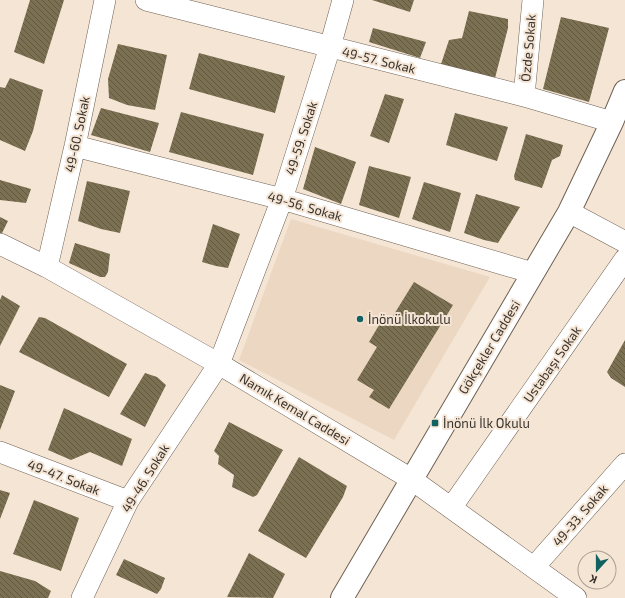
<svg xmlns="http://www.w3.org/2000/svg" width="625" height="598" viewBox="0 0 625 598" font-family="'Exo 2',sans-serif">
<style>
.built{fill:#ecd8c2}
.building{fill:url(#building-back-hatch)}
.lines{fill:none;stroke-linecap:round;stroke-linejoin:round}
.minor-casing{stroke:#6f6154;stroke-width:22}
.secondary-casing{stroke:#6f6154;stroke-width:24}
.minor{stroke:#fff;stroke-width:21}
.secondary{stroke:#fff;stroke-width:22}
.poi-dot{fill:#126262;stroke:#f5e5d5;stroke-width:1.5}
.labels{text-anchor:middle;stroke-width:4;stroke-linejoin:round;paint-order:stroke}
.street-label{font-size:13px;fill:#39332d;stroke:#f5e5d5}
.poi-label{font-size:13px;fill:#39332d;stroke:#f5e5d5;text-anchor:start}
</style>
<defs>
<pattern id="building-back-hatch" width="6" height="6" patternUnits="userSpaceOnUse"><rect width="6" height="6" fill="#7b7152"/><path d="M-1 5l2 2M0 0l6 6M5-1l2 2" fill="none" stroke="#605841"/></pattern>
</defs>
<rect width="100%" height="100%" fill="#f5e5d5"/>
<path class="built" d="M291 219 490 277 394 440 239 360Z"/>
<path class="building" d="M30 0H64L44 64 14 52Z
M372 0H414L410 12Z
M469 11 508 19V28L495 78 463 73 441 64 449 40 462 38Z
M561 17 609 28 589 102 543 89Z
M373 28 426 42 420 58 369 42Z
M118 44 167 55 155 110 127 105 109 98 108 79Z
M199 53 285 76 275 113 189 89Z
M10 78 43 90 33 131 25 151 0 140V87L5 88Z
M385 94 404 99 389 143 370 136Z
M101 108 159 123 150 152 91 135Z
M181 112 264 134 253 175 169 152Z
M455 113 508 127 497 161 446 145Z
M526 134 563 145 560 156 552 160 542 188 515 180 514 176Z
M315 147 356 162 341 204 303 189Z
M369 166 411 177 399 218 359 205Z
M0 180 31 189 26 203 0 200Z
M87 181 130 191 120 233 101 229 78 221Z
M424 182 461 193 450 232 412 219Z
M476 194 520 207 498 243 484 240 464 233Z
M0 217 8 221 1 235 0 234Z
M213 224 240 234 228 268 216 266 202 262Z
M75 243 110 254 108 272 105 277H100L69 263Z
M414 282 453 305 389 409 369 397 374 390 357 380 377 347 369 342 382 320 388 324Z
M2 295 20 306 0 346V300Z
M39 317 45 318 127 364 109 397 19 352Z
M625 340V387L611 378 607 372Z
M145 373 157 377 166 385 145 427 120 414Z
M0 385 15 391 0 430Z
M64 408 132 439 122 466 90 452 71 460 48 450Z
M229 422 283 450 257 495 253 497 232 487 234 475 218 464 219 456 214 451Z
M299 457 347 486 343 497 306 558 258 531Z
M0 490 10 493 0 519Z
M34 500 79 518 61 571 13 554Z
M249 553 285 574 273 598 227 597Z
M124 559 165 578 161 589 157 594 116 575Z
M0 571 35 581 51 591 48 598H0Z"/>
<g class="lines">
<defs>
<path id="minor" d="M146 0 524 96 612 122
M524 96 533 0
M75 146 282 199 533 273
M569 212 625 242
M0 244 47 267 219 364 411 479 576 598
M47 267 75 146 105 0
M0 452 128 501
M451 508 625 259
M534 567 625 464
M82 598 128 501 219 364 282 199 330 47 343 0"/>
<path id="secondary" d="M342 598 569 212 612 122 625 91"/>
</defs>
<use href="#minor" class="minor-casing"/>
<use href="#secondary" class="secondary-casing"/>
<use href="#minor" class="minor"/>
<use href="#secondary" class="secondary"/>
</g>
<g class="poi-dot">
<circle cx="360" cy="319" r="4"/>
<rect x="431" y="419" width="8" height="8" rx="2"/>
</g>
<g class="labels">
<g class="street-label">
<text transform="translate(528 48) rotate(-85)" y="5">Özde Sokak</text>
<text transform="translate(379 60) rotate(14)" y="5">49-57. Sokak</text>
<text transform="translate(77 134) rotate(-78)" y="5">49-60. Sokak</text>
<text transform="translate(301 138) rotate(-72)" y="5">49-59. Sokak</text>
<text transform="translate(305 206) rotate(16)" y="5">49-56. Sokak</text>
<text transform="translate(489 347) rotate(-59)" y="5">Gökçekler Caddesi</text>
<text transform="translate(552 364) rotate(-55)" y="5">Ustabaşı Sokak</text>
<text transform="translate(295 409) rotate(31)" y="5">Namık Kemal Caddesi</text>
<text transform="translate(64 477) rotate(21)" y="5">49-47. Sokak</text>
<text transform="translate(145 478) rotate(-58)" y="5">49-46. Sokak</text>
<text transform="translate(580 515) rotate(-49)" y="5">49-33. Sokak</text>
</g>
<g class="poi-label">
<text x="368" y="324">İnönü İlkokulu</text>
<text x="443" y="428">İnönü İlk Okulu</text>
</g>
</g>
<g transform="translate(597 570) rotate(201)"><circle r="19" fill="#f5e5d5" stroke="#aa9e92"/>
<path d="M0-3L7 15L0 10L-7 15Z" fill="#126262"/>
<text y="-6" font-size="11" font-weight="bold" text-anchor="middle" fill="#39332d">K</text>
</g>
</svg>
